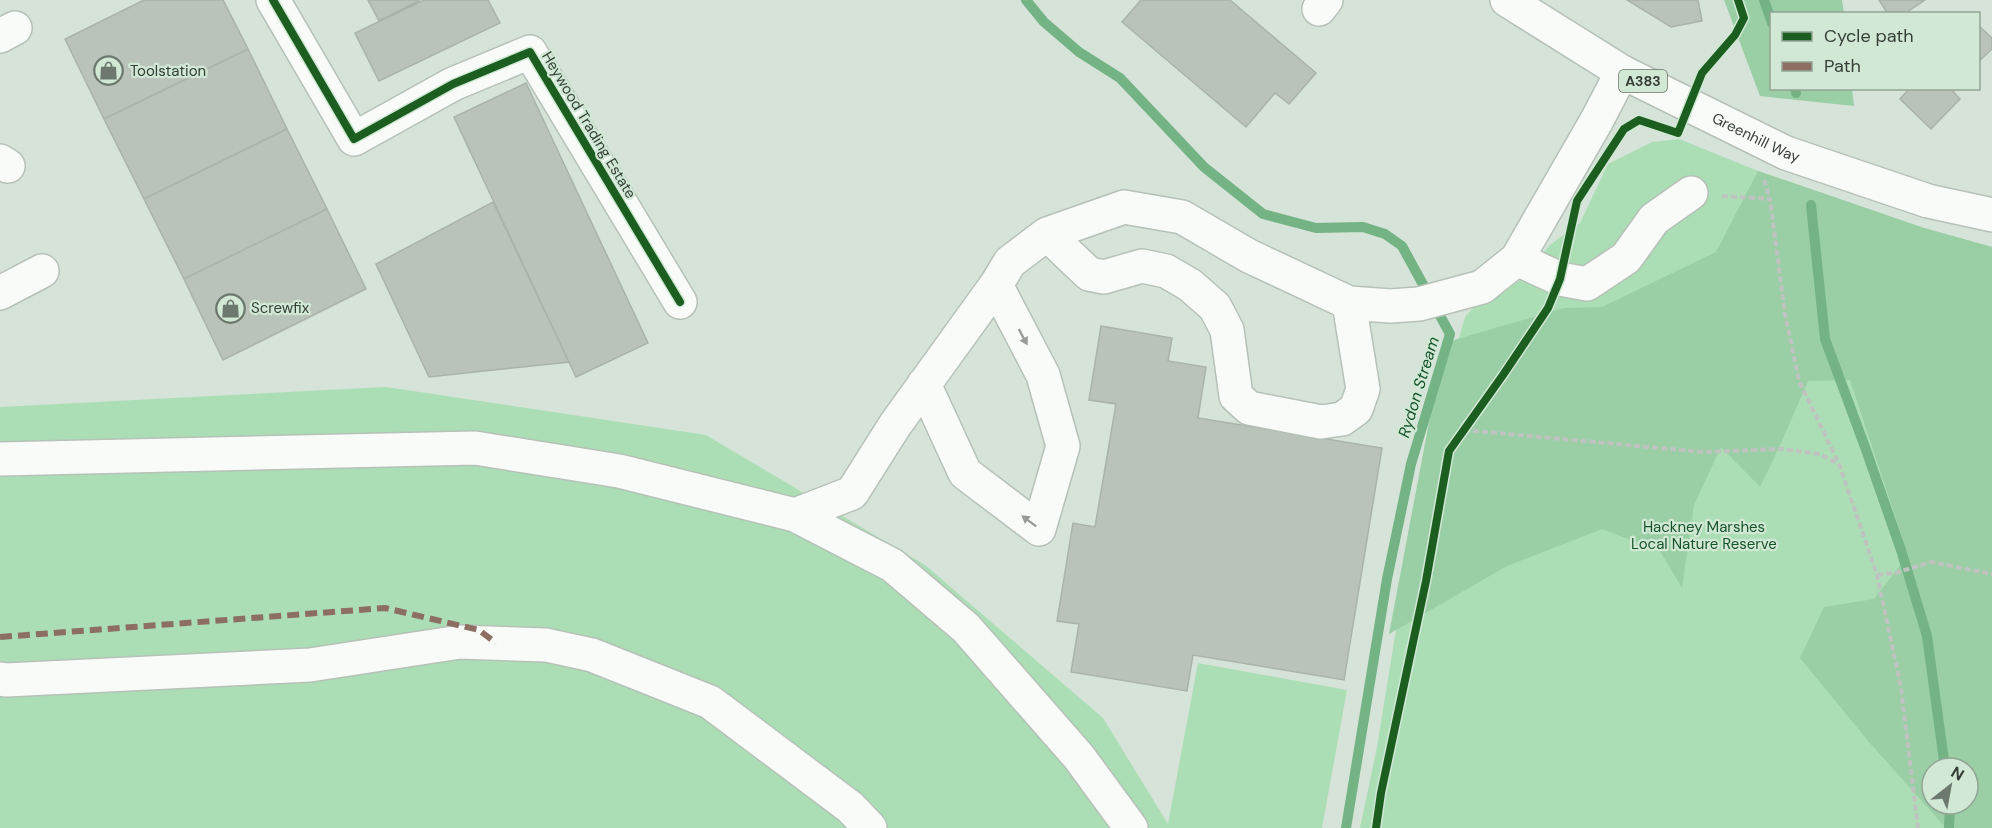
<svg xmlns="http://www.w3.org/2000/svg" width="1992" height="828" viewBox="0 0 1992 828" font-family="'DM Sans',sans-serif">
<style>
.green{fill:#abdeb5;fill-rule:evenodd}
.forest{fill:#9acea5;fill-rule:evenodd}
.lines{fill:none;stroke-linecap:round;stroke-linejoin:round}
.stream{stroke:#74b384;stroke-width:10}
.building{fill:#b9c3ba;stroke:#a9b3aa;stroke-width:1.5}
.minor-casing{stroke:#b6c1b8;stroke-width:36}
.major-casing{stroke:#b6c1b8;stroke-width:36}
.path{stroke:#bfc3c0;stroke-width:4;stroke-dasharray:6 3;stroke-linecap:butt}
.minor{stroke:#f9fbf9;stroke-width:33}
.major{stroke:#f9fbf9;stroke-width:33}
.quiet{stroke:#8d6e63;stroke-width:6;stroke-dasharray:12 6;stroke-linecap:butt}
.cycleway-casing{stroke:#d1e8d5;stroke-width:11}
.cycleway{stroke:#1b5e20;stroke-width:8}
.oneway{fill:#979c98}
.labels{text-anchor:middle;stroke-width:4.5;stroke-linejoin:round;paint-order:stroke}
.shield{fill:#d1e8d5;stroke:#647166;stroke-width:1.5}
.shield-label{font-size:14px;font-weight:bold;fill:#353e36}
.poi-label{font-size:15px;fill:#353e36;stroke:#d1e8d5;text-anchor:start}
.street-label{font-size:15px;fill:#353e36;stroke:#d1e8d5}
.park-label{font-size:15px;fill:#17542a;stroke:#d1e8d5}
.water-label{font-size:16px;font-style:italic;fill:#16532a;stroke:#d1e8d5}
</style>
<rect width="100%" height="100%" fill="#d6e3d8"/>
<path class="green" d="M1679 139 1758 171 1924 228 1992 247V828H1360L1377 747 1423 463 1465 317 1474 307 1518 282 1550 245 1580 223 1608 164 1652 142ZM1932 768H1968V804H1932Z
M386 387 706 435 925 565 1103 718 1168 824 1198 663 1347 690 1322 828H0V407Z"/>
<path class="forest" d="M1724 0H1842L1844 13 1772 14V88L1852 89 1854 106 1760 96Z
M1758 171 1924 228 1992 247V828H1946L1869 742 1800 658 1824 607 1874 599 1908 555 1850 380 1808 381 1782 441 1760 487 1721 447 1694 505 1682 588 1660 551 1602 529 1507 566 1389 634 1444 343 1564 308 1602 307 1716 252ZM1932 768H1968V804H1932Z"/>
<g class="lines">
<path class="stream" d="M1026 0 1044 22 1079 52 1120 78 1204 167 1263 214 1316 228 1363 227 1385 234 1402 246 1450 334 1411 464 1387 579 1346 828
M1764 0 1772 23
M1795 88 1796 93
M1811 205 1825 339 1865 447 1901 550 1927 636 1945 768
M1949 828 1950 804"/>
</g>
<path class="building" d="M144 0H223L248 49 104 119 65 39Z
M368 0H420L379 21Z
M424 0H488L500 23 379 81 355 33Z
M1141 0H1230L1316 73 1289 104 1275 93 1246 127 1122 22Z
M1627 0H1698L1702 21 1671 27Z
M1879 0H1925L1904 14H1888Z
M1978 25 1992 38V49L1978 62Z
M248 49 287 129 144 199 104 119Z
M526 83 648 343 576 377 454 117Z
M1910 88H1950L1960 99 1931 129 1900 99Z
M287 129 327 209 184 279 144 199Z
M493 202 569 362 429 377 376 264Z
M327 209 366 289 223 360 184 279Z
M1101 326 1172 338 1168 361 1206 367 1198 418 1382 448 1344 680 1193 655 1187 691 1071 672 1079 624 1057 621 1073 523 1095 527 1116 404 1089 400Z"/>
<g class="lines">
<defs>
<path id="minor" d="M273 0 354 139 453 84 530 52 680 302
M1319 9 1326 0
M0 36 15 28
M0 161 8 166
M1047 234 1089 274 1104 277 1142 266 1166 271 1190 285 1215 307 1227 330 1236 396 1249 408 1321 422 1342 419 1356 409 1363 389 1349 303
M1517 259 1560 279 1587 284 1626 258 1654 219 1691 193
M0 293 42 271
M924 384 965 473 1039 529 1063 446 1043 375 996 285
M0 459 475 448 619 471 795 515 852 493 895 425 996 285 1010 262 1047 234 1124 207 1182 217 1249 256 1349 303 1390 306 1419 304 1482 287 1517 259 1597 120 1622 72
M795 515 892 565 966 628 1079 757 1131 828
M0 679 6 680 310 665 460 642 546 645 592 655 710 702 850 807 870 828"/>
<g id="major">
<path id="s1" d="M1507 0 1622 72 1786 153 1928 201 1992 215"/>
</g>
</defs>
<use href="#minor" class="minor-casing"/>
<use href="#major" class="major-casing"/>
<path class="path" d="M1764 180 1770 199
M1722 196 1770 199 1785 314 1799 381 1839 464 1877 575 1901 688 1918 828
M1464 430 1703 452 1781 449 1820 454 1838 464
M1877 575 1895 573 1931 562 1992 574"/>
<use href="#minor" class="minor"/>
<use href="#major" class="major"/>
<path class="quiet" d="M0 637 385 608 479 630 496 643"/>
<defs>
<path id="cycleway" d="M273 0 354 139 453 84 530 52 680 302
M1376 828 1381 793 1426 581 1449 451 1503 375 1548 308 1560 279 1577 201 1624 129 1639 120 1678 133 1702 73 1735 35 1744 18 1738 0"/>
</defs>
<use href="#cycleway" class="cycleway-casing"/>
<use href="#cycleway" class="cycleway"/>
</g>
<defs><path id="oneway-solid" d="M-6-.8H1V-3.2L6.5 0L1 3.2V.8H-6Z" transform="scale(1.5)"/></defs>
<g class="oneway">
<use href="#oneway-solid" transform="translate(1023 337) rotate(62)"/>
<use href="#oneway-solid" transform="translate(1029 521) rotate(-143)"/>
</g>
<defs>
<symbol id="shop-ring" viewBox="-11 -11 22 22"><circle r="9.5" fill="#d1e8d5" stroke="#6d786f" stroke-width="1.5"/><path d="M-5-2.5h2.3a2.7 3.5 0 0 1 5.4 0H5L5.5 6h-11ZM-1.5-2.5h3a1.5 2.3 0 0 0-3 0Z" fill="#6d786f"/></symbol>
</defs>
<g fill-rule="evenodd">
<use href="#shop-ring" x="92" y="54" width="33" height="33"/>
<use href="#shop-ring" x="214" y="292" width="33" height="33"/>
</g>
<g class="labels">
<rect class="shield" x="1619" y="70" width="48" height="22" rx="4.5"/>
<g class="shield-label">
<text x="1643" y="86">A383</text>
</g>
<g class="poi-label">
<text x="130" y="76">Toolstation</text>
<text x="251" y="313">Screwfix</text>
</g>
<g class="street-label">
<text transform="translate(589 125) rotate(59)" y="5">Heywood Trading Estate</text>
<text dy="5" stroke="none"><textPath href="#s1" startOffset="285">Greenhill Way</textPath></text>
</g>
<g class="park-label">
<text x="1704" y="532">Hackney Marshes<tspan x="1704" dy="17">Local Nature Reserve</tspan></text>
</g>
<g class="water-label">
<text transform="translate(1418 387) rotate(-73)" y="6">Rydon Stream</text>
</g>
</g>
<rect x="1770" y="12" width="210" height="78" fill="#d1e8d5" stroke="#93a495" stroke-width="1.5"/>
<rect x="1782" y="32" width="30" height="9" fill="#1b5e20" stroke="#93a495" stroke-width="1.5"/>
<text x="1824" y="42" font-size="18" fill="#353e36">Cycle path</text>
<rect x="1782" y="62" width="30" height="9" fill="#8d6e63" stroke="#93a495" stroke-width="1.5"/>
<text x="1824" y="72" font-size="18" fill="#353e36">Path</text>
<g transform="translate(1950 786) rotate(31)"><circle r="28" fill="#d1e8d5" stroke="#93a495" stroke-width="1.5"/>
<path d="M0-4.5L10 22L0 15L-10 22Z" fill="#6d786f"/>
<text y="-9" font-size="16" font-weight="bold" text-anchor="middle" fill="#353e36">N</text>
</g>
</svg>
